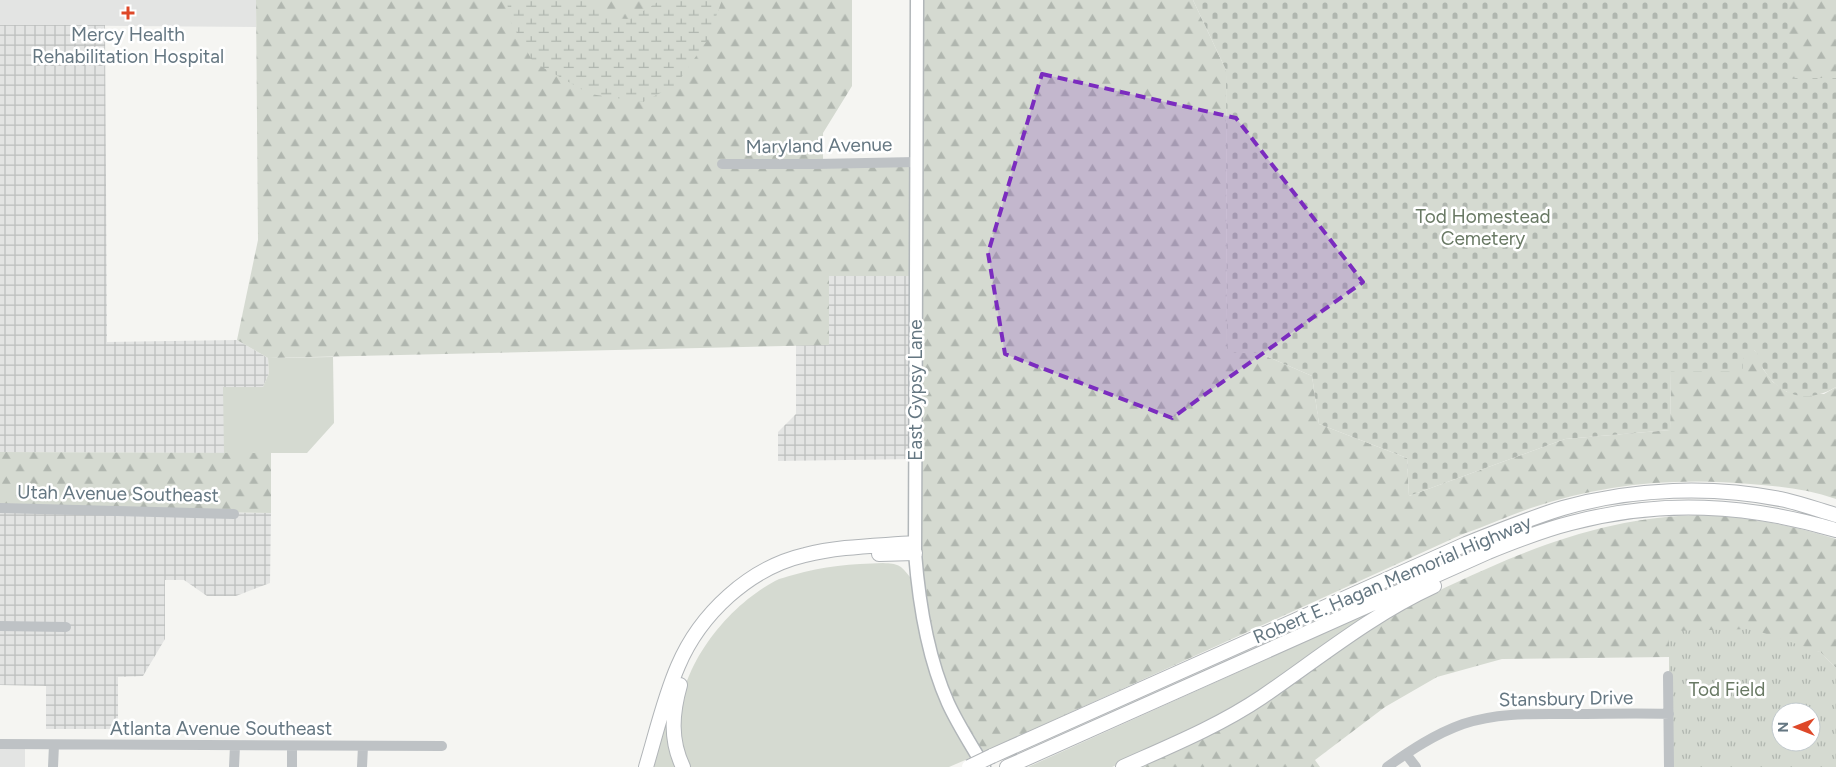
<svg xmlns="http://www.w3.org/2000/svg" width="1836" height="767" viewBox="0 0 1836 767" font-family="Figtree,sans-serif">
<style>
.built{fill:#e3e4e3}
.industrial{fill:url(#industrial-grid)}
.green{fill:#d5dad1}
.forest{fill:url(#forest-firs)}
.wetland{fill:url(#wetland-marsh)}
.cemetery{fill:url(#cemetery-stones)}
.park{fill:url(#park-tufts);fill-rule:evenodd}
.lines{fill:none;stroke-linecap:round;stroke-linejoin:round}
.major-casing{stroke:#b1b6b9;stroke-width:15}
.highway-casing{stroke:#b1b5b8;stroke-width:16}
.minor{stroke:#bec2c5;stroke-width:10}
.major{stroke:#fff;stroke-width:12}
.highway{stroke:#fff;stroke-width:14}
.highway-bridge-casing{stroke:#b1b5b8;stroke-width:16;stroke-linecap:butt}
.highway-bridge{stroke:#fff;stroke-width:14}
.marked{fill:#7b2cbf;fill-opacity:0.2;stroke:#7b2cbf;stroke-width:4;stroke-dasharray:10 6;stroke-linejoin:round}
.poi-dot{fill:#de4829;stroke:#fff;stroke-width:2}
.labels{text-anchor:middle;stroke-width:5;stroke-linejoin:round;paint-order:stroke}
.poi-label{font-size:19px;fill:#657782;stroke:#fff}
.street-label{font-size:19px;fill:#657782;stroke:#fff}
.park-label{font-size:19px;fill:#697964;stroke:#fff}
</style>
<defs>
<pattern id="industrial-grid" width="8" height="8" patternUnits="userSpaceOnUse" patternTransform="scale(1.25)"><rect width="8" height="8" fill="#e3e4e3"/><path d="M0 4h8M4 0v8" fill="none" stroke="#bcbebd"/></pattern>
<pattern id="forest-firs" width="22" height="20" patternUnits="userSpaceOnUse" patternTransform="scale(1.25)"><rect width="22" height="20" fill="#d5dad1"/><path d="M5 1l3.5 6h-7zM16 11l3.5 6h-7z" fill="#b0b6af"/></pattern>
<pattern id="wetland-marsh" width="20" height="14" patternUnits="userSpaceOnUse" patternTransform="scale(1.25)"><rect width="20" height="14" fill="#d5dad1"/><path d="M1 5h8M5 5V1M11 12h8M15 12V8" fill="none" stroke="#b0b6af"/></pattern>
<pattern id="cemetery-stones" width="16" height="16" patternUnits="userSpaceOnUse" patternTransform="scale(1.25)"><rect width="16" height="16" fill="#d5dad1"/><path d="M2 7V4a2 2 0 0 1 4 0v3zM10 15v-3a2 2 0 0 1 4 0v3z" fill="#b0b6af"/></pattern>
<pattern id="park-tufts" width="24" height="20" patternUnits="userSpaceOnUse" patternTransform="scale(1.25)"><rect width="24" height="20" fill="#d5dad1"/><path d="M3 7l-1-3M5 7V3M7 7l1-3M15 17l-1-3M17 17v-4M19 17l1-3" fill="none" stroke="#b0b6af"/></pattern>
</defs>
<rect width="100%" height="100%" fill="#f5f5f2"/>
<path class="built" d="M0 0H256V27L0 25Z
M0 744H25V767H0Z"/>
<path class="industrial" d="M0 25H105L107 342 237 340 268 358 269 373 263 387H224V453L0 452Z
M829 275H916L915 459 778 461V432L796 414V345H829Z
M0 508 271 513 270 583 236 596H207L184 580H165V639L143 676 118 677V729H46V686L0 685Z"/>
<path class="green" d="M333 357 334 423 307 453H224L223 387H263L269 373 268 358Z
M883 563C898 564 900 564 910 577L977 755 949 767H688C655 698 715 613 775 581 780 578 787 577 793 575 823 566 852 564 883 563Z
M1373 611 1374 613 1258 695 1174 740 1112 767H1028Z
M666 715 669 716 678 767H651Z"/>
<path class="forest" d="M256 0H852V86L823 133V164L916 161 917 0H1193L1226 70 1227 353H1259L1312 376 1319 424 1407 458 1409 496 1565 439 1670 430 1671 371H1742V350H1754L1760 355 1763 369 1773 382 1787 392 1824 394 1836 387V499C1808 489 1779 486 1750 484 1676 477 1601 484 1531 508 1508 516 1486 526 1463 534L977 755 948 703 919 598 916 276H829V345L268 358 237 340 258 240Z
M1788 0H1836V78H1788Z
M0 452 271 453V513L0 508Z
M1707 515C1754 518 1791 525 1836 539V668L1820 652 1669 631V657L1502 659 1437 677 1385 707 1315 760 1320 767H1135C1200 729 1266 691 1331 652 1353 640 1373 625 1395 612 1414 601 1434 593 1453 584 1535 545 1615 515 1707 515Z"/>
<path class="wetland" d="M507 0H585L607 18 630 19 661 0H722L708 39 676 85 643 102 590 94 533 62 509 19Z"/>
<path class="cemetery" d="M1193 0H1788V78H1836V387C1809 403 1781 398 1764 370 1759 362 1762 357 1754 350H1743V371H1671L1670 430 1565 439 1409 496 1407 458 1319 424 1312 376 1259 353H1227L1226 70Z"/>
<path class="park" d="M1752 629 1820 652 1836 668V767H1669V631ZM1781 712H1811V742H1781Z"/>
<g class="lines">
<defs>
<path id="major" d="M917 0 915 553C919 604 927 656 948 703 958 725 972 746 984 767"/>
<path id="highway" d="M879 554 915 553
M680 685C672 713 670 740 683 767
M992 756 1466 544C1498 531 1530 518 1563 508 1633 488 1713 485 1785 500 1802 504 1819 510 1836 515
M646 767C656 734 664 698 678 666 700 614 749 568 805 555 840 546 878 546 914 543
M1007 767 1488 552C1515 541 1543 530 1571 523 1661 499 1747 504 1836 530
M1123 767C1170 746 1219 726 1262 697 1319 658 1371 615 1434 586"/>
</defs>
<use href="#major" class="major-casing"/>
<use href="#highway" class="highway-casing"/>
<path class="minor" d="M722 164H816L916 162
M0 508 234 514
M0 626 66 627
M1668 676 1669 767
M0 744 442 746
M1406 754 1416 767
M53 767 54 745
M234 767 235 746
M292 767V746
M362 767 363 746
M1387 767C1411 750 1435 734 1463 724 1499 712 1536 714 1573 714 1605 714 1637 713 1669 714"/>
<use href="#major" class="major"/>
<use href="#highway" class="highway"/>
<defs>
<path id="highway-bridge" d="M969 767 992 756"/>
</defs>
<use href="#highway-bridge" class="highway-bridge-casing"/>
<use href="#highway-bridge" class="highway-bridge"/>
</g>
<path class="marked" d="M1042 74 1236 118 1363 282 1172 418 1005 354 988 253Z"/>
<path class="poi-dot" d="M125.5 5.5h5v5h5v5h-5v5h-5v-5h-5v-5h5z"/>
<g class="labels">
<g class="poi-label">
<text x="128" y="41">Mercy Health<tspan x="128" dy="22">Rehabilitation Hospital</tspan></text>
</g>
<g class="street-label">
<text transform="translate(819 145) rotate(-1)" y="7">Maryland Avenue</text>
<text transform="translate(915 390) rotate(-90)" y="7">East Gypsy Lane</text>
<text transform="translate(118 493) rotate(1)" y="7">Utah Avenue Southeast</text>
<text transform="translate(1392 579) rotate(-23)" y="7">Robert E. Hagan Memorial Highway</text>
<text transform="translate(1566 698) rotate(-1)" y="7">Stansbury Drive</text>
<text x="221" y="735">Atlanta Avenue Southeast</text>
</g>
<g class="park-label">
<text x="1483" y="223">Tod Homestead<tspan x="1483" dy="22">Cemetery</tspan></text>
<text x="1727" y="696">Tod Field</text>
</g>
</g>
<g transform="translate(1796 727) rotate(270)"><circle r="24" fill="#ffffff" stroke="#c1c9cd"/>
<path d="M0-4L9 19L0 12L-9 19Z" fill="#de4829"/>
<text y="-8" font-size="14" font-weight="bold" text-anchor="middle" fill="#657782">N</text>
</g>
</svg>
